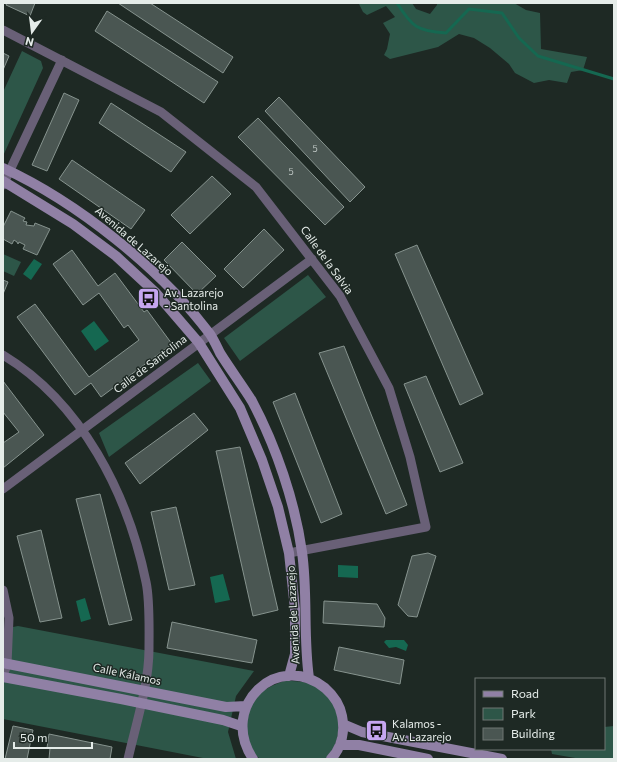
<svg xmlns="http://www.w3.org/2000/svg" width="617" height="762" viewBox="0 0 617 762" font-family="Commissioner,sans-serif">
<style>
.green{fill:#2d5648}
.water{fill:#156851}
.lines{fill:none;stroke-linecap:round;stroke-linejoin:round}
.stream{stroke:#156851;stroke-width:3}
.building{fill:#4a5652;stroke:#86938e}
.street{stroke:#696077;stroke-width:9}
.secondary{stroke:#9080a5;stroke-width:10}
.labels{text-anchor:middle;stroke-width:3;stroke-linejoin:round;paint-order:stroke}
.number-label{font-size:9px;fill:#bec6c3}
.street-label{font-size:11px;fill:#e5ece9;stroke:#1e2924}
.poi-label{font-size:11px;fill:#e5ece9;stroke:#1e2924;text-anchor:start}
</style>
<rect width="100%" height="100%" fill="#1e2924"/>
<path class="green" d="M362 3H412L416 9 430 14 437 5V3H514L526 10 540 13 541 49 587 57 583 70 571 72 567 83 549 80 534 83 515 73 509 64 490 48 474 38 459 34 438 47 390 59 384 55 387 49 390 34 383 23 395 17 386 6 367 15 363 12 359 4Z
M22 51 41 61 43 68 3 156V92Z
M3 254 21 262 14 276 3 271Z
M308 275 326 297 240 361 224 338Z
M198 363 211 381 109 457 99 433Z
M18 626 254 671 236 696 228 732 236 759H208L3 719V629Z
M284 681C294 681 304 681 314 685 341 698 347 739 325 759H260C243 745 243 713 257 697 265 688 273 685 284 681Z
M614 726V759H581L552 754 551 749H604V727Z"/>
<path class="water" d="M34 259 42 264 31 280 23 274Z
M94 321 109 341 95 351 81 331Z
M338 565 358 566V578L338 577Z
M223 574 230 600 215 603 210 577Z
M85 598 91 619 81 622 76 601Z
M386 640H404L408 645 406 651 396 647 389 648 384 642Z"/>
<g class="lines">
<path class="stream" d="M397 3C412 27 417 31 446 33L469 9 502 13 519 38 538 56 614 79"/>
</g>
<path class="building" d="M7 3H35L30 16 6 5Z
M118 3H150L233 57 223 73Z
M107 11 218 82 204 103 95 31Z
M3 53 9 56 3 70Z
M64 93 79 100 47 171 32 165Z
M279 97 365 187 350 202 265 111Z
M111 103 186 152 171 172 99 123Z
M258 118 344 207 325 225 238 137Z
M72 160 145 210 131 229 59 179Z
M212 176 231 194 190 234 171 215Z
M11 211 25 218 23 221 27 222 26 225 34 226 35 223 50 229 37 255 23 249 25 245 19 242 18 244 17 242 14 240 12 244 3 239V227Z
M264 229 284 250 243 288 224 269Z
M182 242 216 276 197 294 164 260Z
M417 245 483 394 460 405 395 254Z
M72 250 98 286 115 273 144 312 147 310 172 344 101 397 91 383 75 395 17 317 35 304 89 377 139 340 128 325 124 328 99 293 83 305 53 264Z
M3 280 8 282 3 294Z
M344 346 407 505 386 514 319 353Z
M426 376 463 463 440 472 404 384Z
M3 381 44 435 3 468V443L19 432 3 412Z
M295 393 342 514 321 523 273 402Z
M194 413 208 430 140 484 125 463Z
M240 447 278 610 253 616 216 451Z
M100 494 132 620 109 625 76 499Z
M176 507 195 585 169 590 151 512Z
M41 530 62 618 40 622 17 536Z
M428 553 436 556 417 617 408 616 398 605 412 556Z
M324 601 377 604 385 618 384 627 323 623Z
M172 622 257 640 252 663 167 648Z
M339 647 404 660 400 684 334 670Z
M13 726 33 730 27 759H5Z
M49 734 112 747 110 759H49L50 748H47Z"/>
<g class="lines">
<path class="street" d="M3 30 161 112 256 187 340 296 389 388 410 457 426 527 289 553
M3 185 62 60
M3 355C82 403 128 494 146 582 150 600 149 630 149 649 149 684 136 724 128 759
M3 489 312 259
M3 590 9 618 7 664 3 677"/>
<path class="secondary" d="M3 168C77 202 161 269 210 334 214 340 217 347 220 353 230 369 242 385 252 401 276 446 295 502 302 552 308 594 303 636 309 678
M3 181 73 224 116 256 156 293 199 343 240 408 262 460 278 507 289 553 295 609V654L289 676
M3 663 226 707 246 706
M3 677 121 699 223 720 241 726
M343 724 362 732 502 759
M340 745H359L428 759
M253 759C218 706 278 650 325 688 333 695 340 705 342 716 345 731 342 747 331 759"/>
</g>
<defs>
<symbol id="bus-square" viewBox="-11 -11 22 22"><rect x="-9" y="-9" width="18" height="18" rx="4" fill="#c6a6f0" stroke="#1e2924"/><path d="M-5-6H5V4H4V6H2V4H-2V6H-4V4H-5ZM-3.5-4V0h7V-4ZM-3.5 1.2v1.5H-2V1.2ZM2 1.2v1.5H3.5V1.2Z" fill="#111"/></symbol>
</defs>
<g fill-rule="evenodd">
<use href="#bus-square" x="136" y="286" width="25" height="25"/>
<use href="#bus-square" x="364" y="718" width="25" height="25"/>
</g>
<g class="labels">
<g class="number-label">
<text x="315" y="152">5</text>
<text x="291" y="175">5</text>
</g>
<g class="street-label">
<text transform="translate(134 241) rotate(41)" y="4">Avenida de Lazarejo</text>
<text transform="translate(327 260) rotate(54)" y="4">Calle de la Salvia</text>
<text transform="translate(150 364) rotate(-37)" y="4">Calle de Santolina</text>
<text transform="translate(293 615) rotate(-93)" y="4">Avenida de Lazarejo</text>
<text transform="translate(127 674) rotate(12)" y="4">Calle Kálamos</text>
</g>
<g class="poi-label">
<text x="164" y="297">Av. Lazarejo<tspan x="164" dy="13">- Santolina</tspan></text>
<text x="392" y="728">Kalamos -<tspan x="392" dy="13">Av. Lazarejo</tspan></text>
</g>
</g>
<rect width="617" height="762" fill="none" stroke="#e5ece9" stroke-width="8"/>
<rect x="475" y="678" width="130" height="72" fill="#1e2924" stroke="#6e7773"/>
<rect x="483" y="691" width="20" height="6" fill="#9080a5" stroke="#6e7773"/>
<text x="511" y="698" font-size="12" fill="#e5ece9">Road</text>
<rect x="483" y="708" width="20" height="12" fill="#2d5648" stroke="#6e7773"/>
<text x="511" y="718" font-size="12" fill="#e5ece9">Park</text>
<rect x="483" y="728" width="20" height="12" fill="#4a5652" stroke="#6e7773"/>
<text x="511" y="738" font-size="12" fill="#e5ece9">Building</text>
<g transform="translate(32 32) rotate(194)" stroke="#1e2924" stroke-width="3" paint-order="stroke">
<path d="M0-3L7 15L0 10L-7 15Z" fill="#e5ece9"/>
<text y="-6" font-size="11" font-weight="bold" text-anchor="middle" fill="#e5ece9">N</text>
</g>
<path d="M14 742v6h78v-6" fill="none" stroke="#e5ece9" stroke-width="2"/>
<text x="20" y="742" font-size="12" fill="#e5ece9" stroke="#1e2924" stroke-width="3" paint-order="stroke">50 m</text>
</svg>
